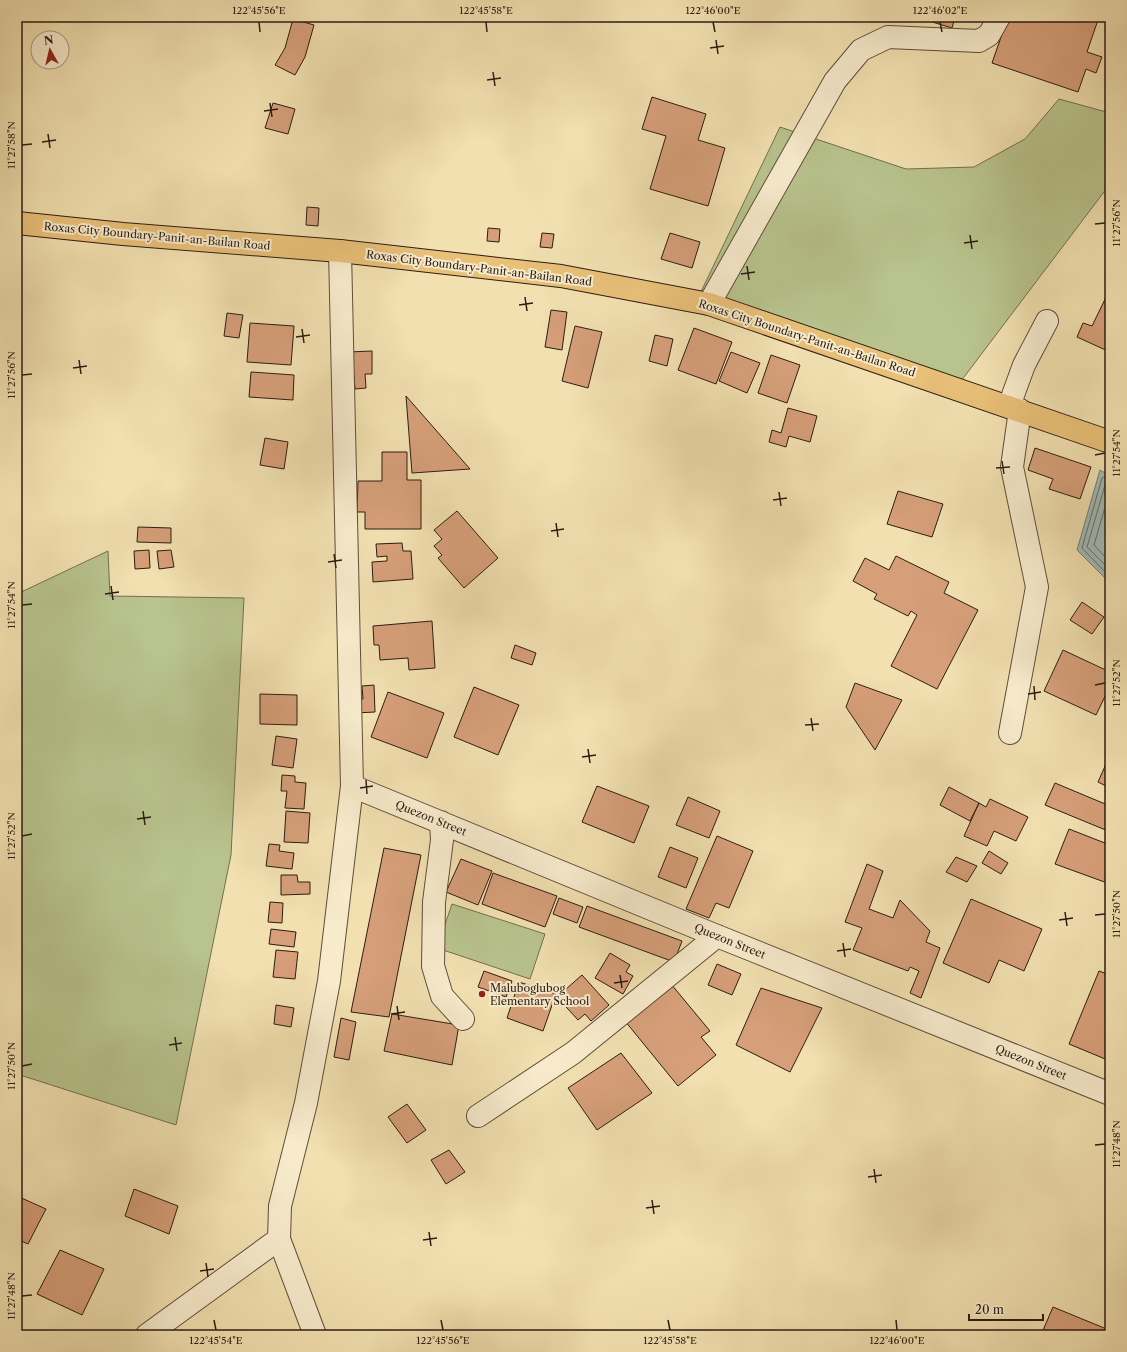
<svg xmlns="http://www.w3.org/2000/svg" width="1127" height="1352" viewBox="0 0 1127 1352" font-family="'Libre Caslon Text',serif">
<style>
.green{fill:#b8c38d;stroke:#727050}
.water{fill:#a0bab7;stroke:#727b76}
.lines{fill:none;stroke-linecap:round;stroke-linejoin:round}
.shore{stroke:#666c66;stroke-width:1}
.building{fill:#d69f79;stroke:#2c1d14}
.minor-casing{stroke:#5e4e3b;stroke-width:24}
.major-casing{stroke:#2c1d14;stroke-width:24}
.minor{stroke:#f7ebcc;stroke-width:22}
.major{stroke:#e9c078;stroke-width:22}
.ticks{fill:none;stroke:#2c1d14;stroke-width:1.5}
.poi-dot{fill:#8f2418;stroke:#f7ebcc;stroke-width:1.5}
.labels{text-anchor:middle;stroke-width:4;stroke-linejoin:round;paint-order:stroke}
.street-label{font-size:11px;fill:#2c1d14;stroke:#f7ebcc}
.poi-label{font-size:11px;fill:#2c1d14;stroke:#f7ebcc;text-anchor:start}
.neatline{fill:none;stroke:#2c1d14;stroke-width:1.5}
.ticks-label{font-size:10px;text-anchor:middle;fill:#2c1d14}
</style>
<rect width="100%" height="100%" fill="#f2e0b0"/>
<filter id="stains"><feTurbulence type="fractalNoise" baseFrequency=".005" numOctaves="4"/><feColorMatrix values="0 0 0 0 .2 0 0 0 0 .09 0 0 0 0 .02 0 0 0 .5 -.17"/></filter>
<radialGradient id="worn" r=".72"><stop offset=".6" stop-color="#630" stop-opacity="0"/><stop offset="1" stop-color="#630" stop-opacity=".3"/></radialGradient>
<path class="green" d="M1059 99 1110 113V184L958 385 698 298 780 127 906 169 974 167 1025 139Z
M108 551 110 596 244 598 231 855 176 1125 17 1074V594Z
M452 904 545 934 530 979 437 948Z"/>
<path class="water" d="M1100 470 1110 476V583L1077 550Z"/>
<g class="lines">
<path class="shore" d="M1110 479 1104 477 1102 478 1082 548 1110 577
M1110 484 1105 485 1087 547 1110 570
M1110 490 1094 545 1110 562"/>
</g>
<path class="building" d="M916 17H955L952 28Z
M1008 17H1099L1087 52 1102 57 1096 73 1086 69 1078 92 992 63Z
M293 19 314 25 305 57 295 75 275 65 285 48Z
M652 97 706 114 698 140 725 148 708 206 650 189 666 136 642 129Z
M273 103 295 109 288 134 265 128Z
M307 207 319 208 318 226 306 225Z
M488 228 500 229 499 242 487 241Z
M542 233 554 234 552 248 540 247Z
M670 233 700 242 692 268 661 259Z
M1110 289V352L1077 337 1083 323 1092 326Z
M551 310 567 312 562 350 545 347Z
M227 313 243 315 239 338 224 336Z
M250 323 294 326 291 365 247 362Z
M575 326 602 332 588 388 562 381Z
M694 328 732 342 716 384 678 370Z
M655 335 673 339 667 366 649 361Z
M372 351V374H365L366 388 355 389 354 376 349 377 348 352Z
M731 352 760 363 747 393 719 381Z
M771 355 800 365 787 403 758 393Z
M251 372 294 375 293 400 249 397Z
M406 396 470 469 412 473Z
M788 408 817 416 810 442 789 436 786 447 769 442 772 430 781 433Z
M265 438 288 442 284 469 260 465Z
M1035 448 1091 467 1080 499 1049 489 1053 479 1028 470Z
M382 452H407V480H421V529H365V512H357L358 481H382Z
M898 491 943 504 932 537 887 524Z
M457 511 498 558 464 588 438 558 442 555 434 546 442 539 434 530Z
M138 527 171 528V543L137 542Z
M402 543 403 551H411L413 579 373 582 372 562 387 561V556L377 557 376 544Z
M149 550 150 568 135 569 134 551Z
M171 550 174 567 159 569 157 551Z
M896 556 949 582 944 593 978 610 937 689 891 666 917 615 911 611 908 616 874 599 877 594 853 581 865 558 889 570Z
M1082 602 1104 617 1092 634 1070 620Z
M432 621 435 668 409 670 408 658 380 660 379 645H374L373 626Z
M515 645 536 653 532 665 511 658Z
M1063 650 1110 672V686L1096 715 1044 691Z
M855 683 902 700 875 750 846 707Z
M374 685 375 712 355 713V699H363L362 686Z
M474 687 519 705 498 755 454 737Z
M388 692 444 713 427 758 371 737Z
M260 694 297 695V725L260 724Z
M276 736 297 739 293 768 272 765Z
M1110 755V788L1098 782Z
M282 775 295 776V782L306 783 304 809 285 808 287 791H281Z
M1055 783 1110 806V826L1108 831 1045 805Z
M597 786 649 806 634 843 582 822Z
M949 787 979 803 970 821 940 805Z
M688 797 720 811 709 838 676 825Z
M990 799 1028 817 1016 841 994 831 987 846 964 836 979 803 986 807Z
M286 811 310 813 308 843 284 842Z
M1069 829 1110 845V884L1055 864Z
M717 836 753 851 729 908 716 903 709 918 686 909Z
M269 844 280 845 279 851 294 853 292 869 266 866Z
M670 847 698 858 686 888 658 877Z
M384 848 421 855 389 1017 351 1012Z
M989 851 1008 863 1001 874 982 863Z
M956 857 977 866 967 882 946 872Z
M461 859 492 871 478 905 446 892Z
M867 864 883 871 869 909 893 918 900 900 930 931 926 942 940 948 921 998 910 993 919 971 910 967 908 971 853 950 862 928 845 922Z
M493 873 557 896 545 927 482 904Z
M281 875H297L298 882H310V894L281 895Z
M559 898 583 907 577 923 553 914Z
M971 899 1042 929 1024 971 999 960 989 983 943 963Z
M270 902 283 903 282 923 268 922Z
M587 906 682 941 674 962 579 927Z
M271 929 296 932 294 947 269 944Z
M276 950 298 952 295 979 273 977Z
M610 953 630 965 626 972 633 976 623 994 595 978Z
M717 964 741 974 732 995 708 985Z
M484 971 512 981 506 997 478 987Z
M1099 971 1110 975V1061L1069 1044Z
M582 975 609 1005 591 1021 585 1014 578 1020 557 997Z
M519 982 556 994 543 1031 507 1018Z
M671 984 710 1031 701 1037 716 1055 678 1086 625 1021Z
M761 988 822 1008 790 1072 736 1045Z
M276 1005 294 1008 291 1027 274 1024Z
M392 1014 459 1025 452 1065 384 1051Z
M341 1018 356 1022 349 1060 334 1057Z
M621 1053 652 1093 597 1130 568 1088Z
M407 1104 426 1130 407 1143 388 1117Z
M449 1150 465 1172 446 1184 431 1160Z
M134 1189 178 1206 169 1234 125 1216Z
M17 1196 46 1209 28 1244 17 1239Z
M60 1250 104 1269 82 1315 37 1294Z
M1053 1307 1109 1330 1107 1335H1041Z"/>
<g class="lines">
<defs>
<path id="minor" d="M709 304 835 81 861 50 888 37 979 41 989 35 999 17
M1009 406 1024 365 1047 321
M1010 733 1037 587 1012 467 1020 410
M352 786 717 936 1110 1094
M441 822 442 840 434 902 433 966 442 996 463 1019
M478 1116 573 1053 717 936
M147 1335 279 1239
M315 1335 279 1239 280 1206 306 1103 329 981 352 786 340 251"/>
<path id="major" d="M17 223 123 234 340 251 561 276 709 304 1110 442"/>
</defs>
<use href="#minor" class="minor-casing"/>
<use href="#major" class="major-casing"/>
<use href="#minor" class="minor"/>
<use href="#major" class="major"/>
</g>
<path class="ticks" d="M259 22 260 32M486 22 487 32M713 22 715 32M940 22 942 32M716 40 718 54M710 48 724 46M493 72 495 86M487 80 501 78M270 103 272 117M264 111 278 109M48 134 50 148M42 142 56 140M22 145 32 144M1095 224 1105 223M970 235 972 249M964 243 978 241M747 266 749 280M741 274 755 272M525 297 527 311M519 305 533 303M302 329 304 343M296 337 310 335M79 360 81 374M73 368 87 366M22 375 32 374M1095 455 1105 453M1002 461 1004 474M996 468 1010 467M779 492 781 506M773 500 787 498M556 523 558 537M551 531 564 529M334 554 336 568M328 562 342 560M111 586 113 600M105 594 119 592M22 605 32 604M1095 685 1105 683M1034 686 1035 700M1028 694 1041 692M811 718 813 731M805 725 819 724M588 749 590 763M582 757 596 755M366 780 367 794M360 788 373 786M143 811 145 825M137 819 151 817M22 836 32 834M1065 912 1067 926M1095 915 1105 914M1059 920 1073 918M843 943 845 957M837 951 851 949M620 975 622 988M614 983 628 981M397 1006 399 1020M391 1014 405 1012M175 1037 177 1051M169 1045 182 1043M22 1066 32 1064M1095 1145 1105 1144M874 1169 876 1183M868 1177 882 1175M652 1200 654 1214M646 1208 660 1206M429 1232 431 1246M423 1240 437 1238M206 1263 208 1277M200 1271 214 1269M22 1296 32 1295M214 1320 216 1330M441 1320 443 1330M668 1320 670 1330M896 1320 897 1330"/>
<circle class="poi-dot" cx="482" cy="994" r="4"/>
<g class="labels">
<g class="street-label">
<text transform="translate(157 236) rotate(5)" y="4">Roxas City Boundary-Panit-an-Bailan Road</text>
<text transform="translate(479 268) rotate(7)" y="4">Roxas City Boundary-Panit-an-Bailan Road</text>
<text transform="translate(807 338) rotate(18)" y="4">Roxas City Boundary-Panit-an-Bailan Road</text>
<text transform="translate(431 818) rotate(22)" y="4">Quezon Street</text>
<text transform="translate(730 941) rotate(22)" y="4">Quezon Street</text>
<text transform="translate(1031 1062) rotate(22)" y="4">Quezon Street</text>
</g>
<g class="poi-label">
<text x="490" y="992">Maluboglubog<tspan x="490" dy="13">Elementary School</tspan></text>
</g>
</g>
<rect width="1127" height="1352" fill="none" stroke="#f2e0b0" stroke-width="44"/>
<g transform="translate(50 50) rotate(352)"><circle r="19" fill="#f7ebcc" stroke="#a69982"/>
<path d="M0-3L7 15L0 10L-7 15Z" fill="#8f2418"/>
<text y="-6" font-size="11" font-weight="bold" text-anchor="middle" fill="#2c1d14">N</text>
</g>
<path d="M969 1314v6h74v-6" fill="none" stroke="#2c1d14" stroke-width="2"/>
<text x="975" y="1314" font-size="12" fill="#2c1d14" stroke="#f7ebcc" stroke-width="3" paint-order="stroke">20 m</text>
<rect x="22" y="22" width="1083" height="1308" class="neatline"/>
<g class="ticks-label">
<text x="259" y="14">122°45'56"E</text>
<text x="486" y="14">122°45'58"E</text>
<text x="713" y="14">122°46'00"E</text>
<text x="940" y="14">122°46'02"E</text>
<text transform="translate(11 145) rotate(-90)" y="4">11°27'58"N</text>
<text transform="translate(1116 223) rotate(-90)" y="4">11°27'56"N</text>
<text transform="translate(11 375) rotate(-90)" y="4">11°27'56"N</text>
<text transform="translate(1116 453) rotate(-90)" y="4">11°27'54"N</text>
<text transform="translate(11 605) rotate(-90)" y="4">11°27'54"N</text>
<text transform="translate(1116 683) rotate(-90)" y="4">11°27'52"N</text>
<text transform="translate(11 836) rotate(-90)" y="4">11°27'52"N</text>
<text transform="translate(1116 914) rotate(-90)" y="4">11°27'50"N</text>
<text transform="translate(11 1066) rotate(-90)" y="4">11°27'50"N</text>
<text transform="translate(1116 1144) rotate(-90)" y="4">11°27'48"N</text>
<text transform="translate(11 1296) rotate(-90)" y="4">11°27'48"N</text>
<text x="216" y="1344">122°45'54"E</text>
<text x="443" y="1344">122°45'56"E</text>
<text x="670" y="1344">122°45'58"E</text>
<text x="897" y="1344">122°46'00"E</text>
</g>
<rect width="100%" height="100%" filter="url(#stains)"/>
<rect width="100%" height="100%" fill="url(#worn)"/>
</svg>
